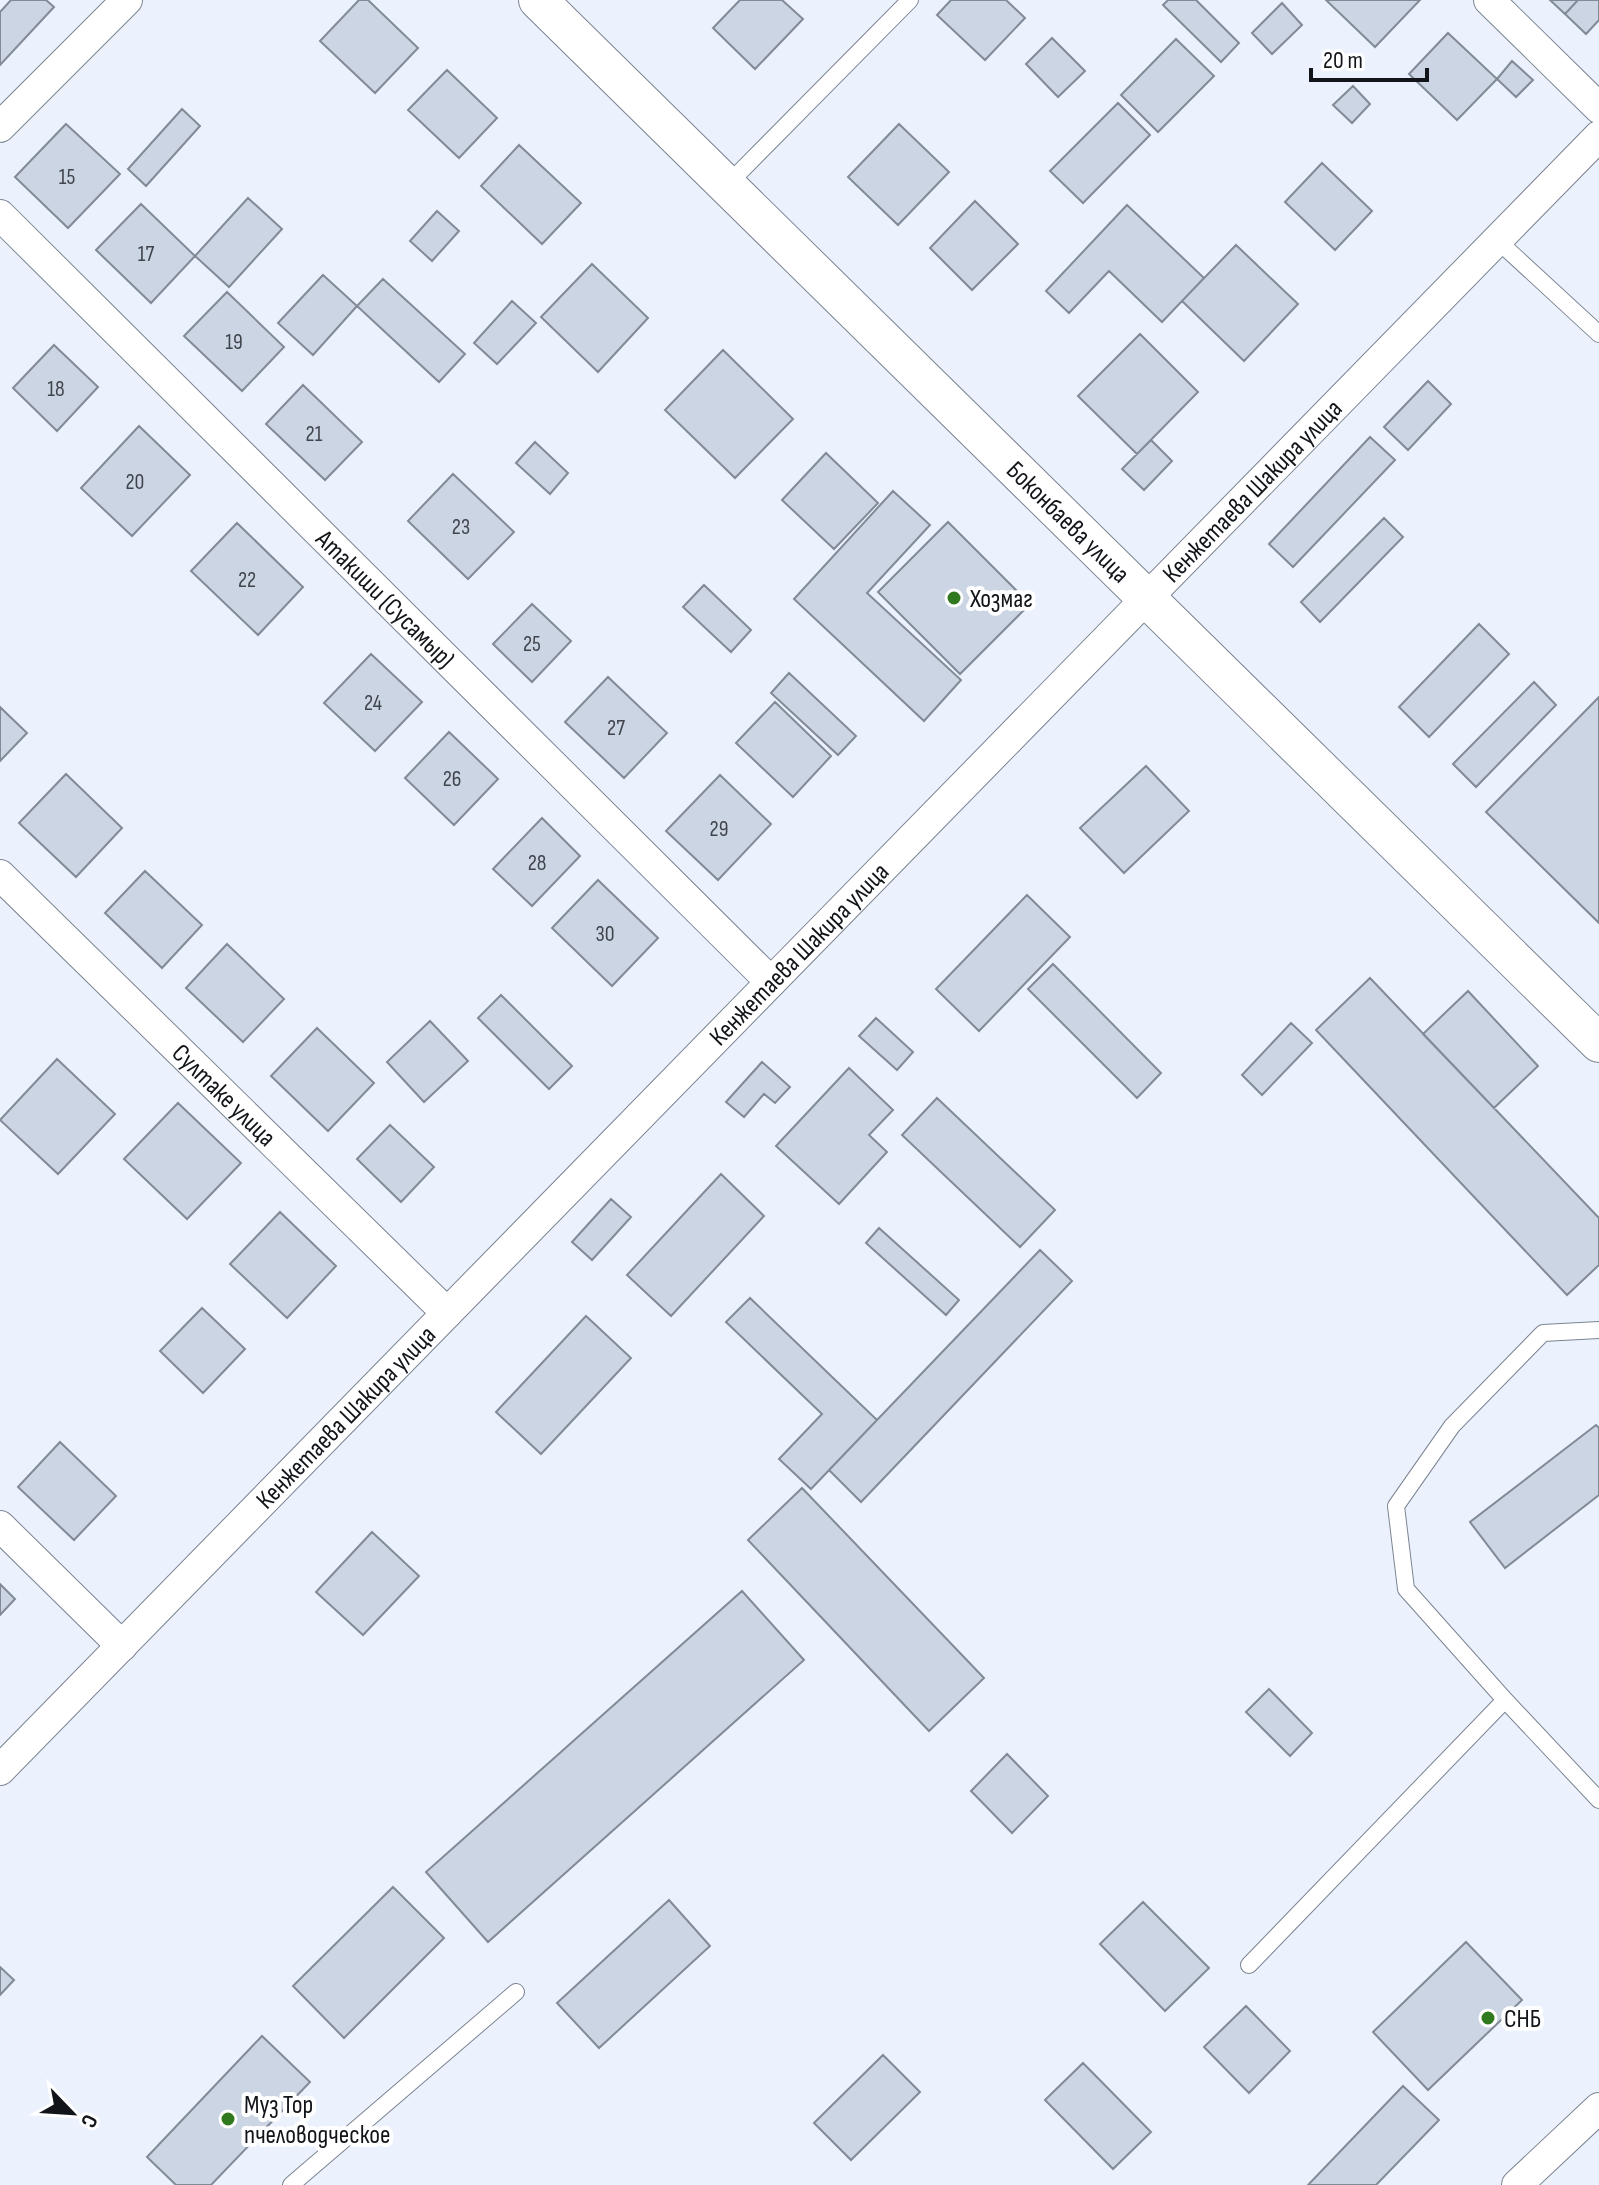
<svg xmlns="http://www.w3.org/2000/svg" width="1599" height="2185" viewBox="0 0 1599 2185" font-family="'Sofia Sans Condensed',sans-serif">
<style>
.building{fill:#ccd5e4;stroke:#828a97;stroke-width:2}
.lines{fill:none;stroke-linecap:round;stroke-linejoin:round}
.service-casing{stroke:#7c8492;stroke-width:18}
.minor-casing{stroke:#7c8492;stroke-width:32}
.tertiary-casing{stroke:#7c8492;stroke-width:40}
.service{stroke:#fff;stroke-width:16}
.minor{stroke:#fff;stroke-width:30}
.tertiary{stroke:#fff;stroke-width:38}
.poi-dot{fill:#31791e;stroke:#fff;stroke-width:3}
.labels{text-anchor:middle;stroke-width:8;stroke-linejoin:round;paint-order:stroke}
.number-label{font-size:22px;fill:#40444c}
.street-label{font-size:26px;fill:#111419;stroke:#fff}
.poi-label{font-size:26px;fill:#111419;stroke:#fff;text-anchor:start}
</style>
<rect width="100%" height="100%" fill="#ebf2fe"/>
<path class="building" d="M11 0H46L54 7 0 65V12Z
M359 0H368L418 48 375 93 320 41Z
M740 0H782L803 19 755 69 713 28Z
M951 0H1006L1025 18 985 60 937 15Z
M1168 0H1196L1239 43 1221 62 1163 5Z
M1326 0H1420L1375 47Z
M1550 0H1578L1565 14Z
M1578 0H1599V20L1586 34 1565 14Z
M1282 3 1302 25 1272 54 1252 33Z
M1448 33 1497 79 1457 120 1409 74Z
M1052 38 1085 71 1058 97 1026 64Z
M1176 39 1214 76 1158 132 1121 95Z
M1512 61 1533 80 1516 97 1497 79Z
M447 70 497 118 459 158 408 110Z
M1353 86 1370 104 1352 123 1333 105Z
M1118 103 1150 135 1083 203 1050 171Z
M182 109 200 126 146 186 128 169Z
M66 124 120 174 68 228 15 177Z
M899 124 949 172 898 225 848 177Z
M519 145 581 203 542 244 481 186Z
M1322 163 1372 211 1335 250 1285 202Z
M248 198 282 229 229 287 195 256Z
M975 201 1018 244 972 290 930 248Z
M141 204 195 256 151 303 96 250Z
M1127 205 1204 278 1162 322 1109 271 1069 313 1046 291Z
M437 211 459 231 432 261 410 241Z
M1236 245 1298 304 1244 361 1182 301Z
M592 264 648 318 598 372 541 317Z
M323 275 357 306 313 355 278 323Z
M383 279 465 354 439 382 357 306Z
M227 292 284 347 242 391 184 336Z
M512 301 536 323 497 364 474 343Z
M1140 334 1198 392 1137 454 1078 396Z
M54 345 98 387 57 431 13 388Z
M723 350 793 419 735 478 665 410Z
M1428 381 1451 404 1408 450 1384 427Z
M303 385 362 442 325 480 266 424Z
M139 426 190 475 132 536 81 488Z
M1370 437 1395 460 1293 567 1269 544Z
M1151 440 1172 461 1144 490 1122 469Z
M535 442 568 473 550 494 516 463Z
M826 453 878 503 834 549 782 500Z
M453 474 514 532 468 579 408 521Z
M893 491 930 525 867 593 961 680 924 721 794 599Z
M1384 518 1403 537 1320 622 1301 602Z
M948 522 1030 604 960 674 878 592Z
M237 523 303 587 258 635 191 571Z
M704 585 751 630 731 652 683 607Z
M532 604 571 641 532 682 493 644Z
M1479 624 1509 654 1429 737 1399 707Z
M371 654 422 702 375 751 324 703Z
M789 673 856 736 838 755 771 693Z
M608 677 667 733 624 778 565 722Z
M1534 682 1556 705 1476 787 1453 764Z
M1599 697V923L1486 812Z
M775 702 831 756 793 797 736 743Z
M0 707 27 733 0 761Z
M449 732 498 779 454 825 405 778Z
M1146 766 1189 811 1124 873 1080 828Z
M66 774 122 828 76 877 19 823Z
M720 775 771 824 718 880 666 831Z
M542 818 580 856 532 906 493 869Z
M145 871 202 925 162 968 105 913Z
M598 880 658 938 612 986 552 928Z
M1027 895 1070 937 979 1031 936 989Z
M227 944 284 999 243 1042 186 988Z
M1053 964 1161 1073 1137 1098 1028 989Z
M1370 978 1599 1218V1265L1567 1295 1316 1030Z
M1468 991 1538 1066 1494 1108 1423 1034Z
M501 995 572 1066 549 1089 478 1018Z
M876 1018 913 1052 897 1070 859 1036Z
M430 1021 468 1061 424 1102 387 1062Z
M1291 1023 1312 1043 1262 1095 1242 1075Z
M317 1028 374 1083 328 1131 271 1076Z
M57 1059 115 1114 58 1174 0 1120Z
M762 1062 790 1087 775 1103 764 1094 744 1117 726 1102Z
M849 1068 893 1110 869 1135 887 1152 839 1204 776 1146Z
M937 1098 1055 1210 1020 1247 902 1135Z
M178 1103 241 1163 187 1219 124 1159Z
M390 1125 434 1167 401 1202 357 1159Z
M721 1174 764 1216 671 1316 627 1275Z
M611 1199 631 1217 592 1260 572 1242Z
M280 1212 336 1266 287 1318 230 1264Z
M879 1228 959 1300 946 1315 866 1243Z
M1040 1250 1072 1281 861 1502 829 1470Z
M750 1298 877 1420 811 1489 779 1459 822 1414 726 1322Z
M202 1308 245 1349 203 1393 160 1351Z
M586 1316 631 1358 541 1454 496 1412Z
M1596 1425 1599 1428V1495L1505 1568 1470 1522Z
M60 1442 116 1496 74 1540 18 1487Z
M802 1488 984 1678 929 1731 748 1540Z
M372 1532 419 1576 363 1635 316 1592Z
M0 1584 15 1599 0 1615Z
M742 1591 804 1660 488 1942 426 1872Z
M1269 1689 1312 1733 1290 1756 1246 1712Z
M1007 1754 1048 1796 1012 1833 971 1791Z
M393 1887 444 1938 344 2038 293 1986Z
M669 1900 710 1946 599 2048 557 2003Z
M1143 1902 1209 1968 1165 2011 1100 1944Z
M1466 1942 1522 2000 1428 2090 1373 2032Z
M0 1967 14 1980 0 1995Z
M1246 2006 1290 2051 1249 2093 1204 2047Z
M262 2036 310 2082 211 2185H176L147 2157Z
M883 2055 920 2092 851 2160 814 2123Z
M1083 2063 1151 2132 1113 2169 1045 2100Z
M1403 2086 1439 2120 1376 2185H1308Z"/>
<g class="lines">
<defs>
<path id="service" d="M727 185 910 0
M1497 240 1599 334
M1599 1330 1543 1333 1452 1426 1396 1506 1406 1589 1505 1700 1599 1800
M1249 1965 1505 1700
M291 2185 516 1992"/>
<g id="minor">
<path d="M1489 0 1599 108"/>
<path d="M0 127 127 0"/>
<path id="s1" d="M0 215 771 982"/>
<path id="s2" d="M0 875 447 1313"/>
<path d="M0 1526 122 1646"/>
<path id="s3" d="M0 1770 1599 136"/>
<path d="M1517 2185 1599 2108"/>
</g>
<g id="tertiary">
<path id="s4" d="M538 0 1599 1043"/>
</g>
</defs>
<use href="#service" class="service-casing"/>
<use href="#minor" class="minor-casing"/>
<use href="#tertiary" class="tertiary-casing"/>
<use href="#service" class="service"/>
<use href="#minor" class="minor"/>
<use href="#tertiary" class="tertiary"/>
</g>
<g class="poi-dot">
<circle cx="954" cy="598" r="8"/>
<circle cx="1488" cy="2018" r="8"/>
<circle cx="228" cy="2119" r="8"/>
</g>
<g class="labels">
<g class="number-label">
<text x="67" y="184">15</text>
<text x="146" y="261">17</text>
<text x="234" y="349">19</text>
<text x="56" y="396">18</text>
<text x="314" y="441">21</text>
<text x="135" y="489">20</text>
<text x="461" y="534">23</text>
<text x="247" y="587">22</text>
<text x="532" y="651">25</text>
<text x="373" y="710">24</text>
<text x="616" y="735">27</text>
<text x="452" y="786">26</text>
<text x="719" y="836">29</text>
<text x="537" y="870">28</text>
<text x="605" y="941">30</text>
</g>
<g class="street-label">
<text dy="9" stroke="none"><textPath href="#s3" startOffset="1790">Кенжетаева Шакира улица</textPath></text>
<text dy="9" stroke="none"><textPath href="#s4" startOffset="744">Боконбаева улица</textPath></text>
<text dy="9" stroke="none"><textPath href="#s1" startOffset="544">Атакиши (Сусамыр)</textPath></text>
<text dy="9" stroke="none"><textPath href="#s3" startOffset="1142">Кенжетаева Шакира улица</textPath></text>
<text dy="9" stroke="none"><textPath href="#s2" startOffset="314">Султаке улица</textPath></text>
<text dy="9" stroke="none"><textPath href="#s3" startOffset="494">Кенжетаева Шакира улица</textPath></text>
</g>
<g class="poi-label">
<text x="970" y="607">Хозмаг</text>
<text x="1504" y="2027">СНБ</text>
<text x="244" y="2113">Муз Тор<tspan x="244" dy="30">пчеловодческое</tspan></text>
</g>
</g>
<g transform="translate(72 2113) rotate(115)" stroke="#ffffff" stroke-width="6" paint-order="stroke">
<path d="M0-6L14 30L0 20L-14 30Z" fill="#111419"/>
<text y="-12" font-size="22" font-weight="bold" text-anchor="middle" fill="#111419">С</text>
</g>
<path d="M1311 68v12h116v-12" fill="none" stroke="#111419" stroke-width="4"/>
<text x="1323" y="68" font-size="24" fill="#111419" stroke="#ffffff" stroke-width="6" paint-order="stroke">20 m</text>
</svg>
